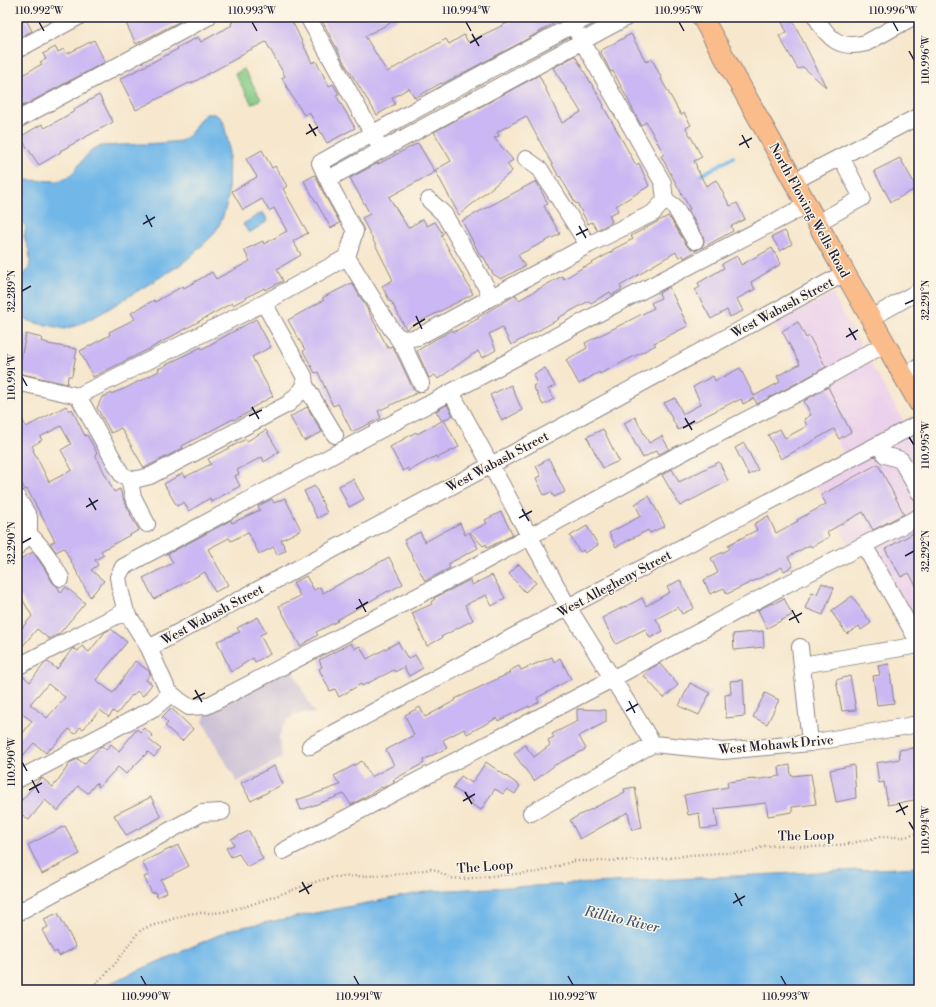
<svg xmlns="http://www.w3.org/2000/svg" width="936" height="1007" viewBox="0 0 936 1007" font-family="'Libre Bodoni',serif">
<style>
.built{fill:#ebd1eb}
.industrial{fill:#cbbfd5}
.green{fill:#87cc87;stroke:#547761}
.water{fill:#71b7e8;stroke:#4a6c92}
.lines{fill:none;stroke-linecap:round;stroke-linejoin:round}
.stream{stroke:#71b7e8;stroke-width:4}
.building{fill:#cab7f3;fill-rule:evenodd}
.minor-casing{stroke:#8c8484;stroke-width:18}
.major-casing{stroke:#8c8484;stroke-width:22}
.path{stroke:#8c8484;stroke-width:2.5;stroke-dasharray:1 3;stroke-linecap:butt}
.minor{stroke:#fff;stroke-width:16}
.major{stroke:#f9bc8a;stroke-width:20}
.ticks{fill:none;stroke:#22223b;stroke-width:1.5}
.labels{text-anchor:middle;stroke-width:3;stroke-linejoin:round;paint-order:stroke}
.street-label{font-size:13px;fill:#22223b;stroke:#fcf5e5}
.water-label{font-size:14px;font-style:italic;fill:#3e5678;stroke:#fcf5e5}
.neatline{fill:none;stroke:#22223b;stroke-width:1.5}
.ticks-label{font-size:10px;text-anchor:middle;fill:#22223b}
</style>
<rect width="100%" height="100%" fill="#fcf5e5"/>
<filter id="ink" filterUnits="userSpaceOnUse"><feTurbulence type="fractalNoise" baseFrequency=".025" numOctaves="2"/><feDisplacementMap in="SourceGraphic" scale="8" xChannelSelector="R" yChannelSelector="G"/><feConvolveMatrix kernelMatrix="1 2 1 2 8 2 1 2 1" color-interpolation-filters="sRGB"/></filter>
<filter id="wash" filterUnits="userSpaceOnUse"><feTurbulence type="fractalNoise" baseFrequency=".012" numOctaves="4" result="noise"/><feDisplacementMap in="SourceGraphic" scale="16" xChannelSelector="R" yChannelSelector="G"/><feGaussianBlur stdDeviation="0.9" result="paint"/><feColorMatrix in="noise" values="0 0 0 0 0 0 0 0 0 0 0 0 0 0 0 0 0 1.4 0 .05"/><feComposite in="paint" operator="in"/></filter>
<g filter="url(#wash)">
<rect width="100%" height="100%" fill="#f6e7cd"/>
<path class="built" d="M832 294 919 449V628L867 536 849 545 816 485 851 467 775 324Z"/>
<path class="industrial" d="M291 668 315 714 304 713 297 715 295 714 284 724 279 737 280 747 282 758 237 782 203 722 206 712Z"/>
<path class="green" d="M244 69 261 99 252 104 235 74Z"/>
<path class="water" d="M206 114H215L223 120 229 146 228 197 225 210 222 219 217 229 211 237 191 256 180 265 100 314 78 325 64 329 52 326 35 323 17 316V277L25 274 29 268 30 262 29 250 26 243 24 236 26 227 20 221 17 222V180L58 181 70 176 92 149 102 146 161 143 181 141 188 136 194 129 200 119Z
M263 212 268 221 249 233 243 224Z
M919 867V990H94L232 929 430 891Z"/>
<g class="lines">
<path class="stream" d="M696 178 733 157"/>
</g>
<g id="blocks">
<path class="building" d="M123 17H188L136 44Z
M230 17H289L295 27 312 63 316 61 329 86 333 84 339 94 336 95 355 128 327 143 309 112 304 115 290 93 282 78 285 76 266 42 240 55 241 56 208 74 190 84 189 83 136 110 120 79 178 49 177 48 198 37 201 42 232 25 231 23 233 22Z
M320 17H402L365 36 387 72 446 39 449 44 464 35 468 42 520 17H565L520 43 442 84 441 83 415 98 409 88 392 98 395 104 377 115 345 64Z
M779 17H791L826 87 803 67 798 69 779 36 787 32Z
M26 20 32 31 17 39V25Z
M631 34 646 62 652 59 662 79H661L681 115 684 113 691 125 686 128 702 157 694 161 697 167H696L706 186 716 180 730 206 737 203 745 219 731 226 733 231 700 249 703 245 704 241 703 236 688 210 690 209 661 156 664 154 646 122 641 125 613 71 611 72 600 51Z
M94 40 105 62 17 109V78L42 64 40 62 46 59 43 54 55 47 58 52 64 49 67 54Z
M575 56 604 105 603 106 616 129 636 165 639 163 649 186 616 206 618 211 609 215 612 222 597 230 592 222 588 224 577 203 576 204 560 176 559 177 526 116 497 132 499 136 494 138 513 160 507 164 512 171 459 215 435 170 451 161 434 132 539 75 562 123 581 112 553 68Z
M99 95 113 122 60 151 61 152 39 165 20 137 42 124 45 128 75 111 74 109Z
M418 143 435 172 389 197 408 228 423 219 427 226 435 222 443 234 441 235 473 294 406 329 391 301 390 302 382 286 393 280 362 218 370 214 350 178 378 163V164Z
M262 150 272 168 275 166 287 186 283 189 308 233 293 241 301 255 277 269 283 281 265 290 264 288 233 305 232 303 151 348 93 377 80 351 110 335 109 332 135 319 131 313 154 300 155 302 183 286 184 288 212 272 216 279 250 261 244 250 263 241 264 244 287 231 274 208 269 211 262 199 243 210 232 191 257 177 246 159Z
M900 158 917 188 891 202 874 171Z
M315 175 325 196 340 223 331 228 304 181Z
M536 181 548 204 544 206 560 234 518 255 525 266 501 279 493 274 483 256 481 257 462 221Z
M668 216 670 219V218L687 246 691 249 695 250 699 249 684 258 683 255 679 257 676 252 645 270V271L620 286 622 289 612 295 610 292 591 303 589 301 558 318 559 319 541 329 511 345 502 327 489 334 496 350 482 358 478 351 474 354H473L438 379 435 375 429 378 417 351 434 340 453 330 454 332 479 318 478 317 516 295 519 300 562 276 564 279 585 266V267L613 251 612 250 633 239 631 236Z
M785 231 792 244 780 251 772 237Z
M772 248 781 264 751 282 755 289 737 299 743 311 730 317 727 310 711 319 695 290 700 287 698 283 724 268 722 264 737 256 741 265Z
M352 283 365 305 388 348 392 346 400 361 412 387 415 391 419 392 378 411 381 418 352 432 338 404 333 406 318 372 315 373 303 351 305 350 288 320 324 300 322 298Z
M669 287 688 326 654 343 656 345 600 374 599 372 579 384 566 360 587 348 585 343 654 308 651 303 661 298 659 293Z
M256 319 271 347 252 357 273 396 250 409 251 411 234 420 233 419 182 446 183 448 144 468 121 428 111 433 97 408 102 397 124 389 159 371 158 369 201 347 202 349Z
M798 322 806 338 809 336 826 367 797 383 757 404 754 398 743 404 741 399 735 402V401L678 430 664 403 675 398 683 414 701 404 693 387 713 376 715 381 740 368 754 396 780 382 777 376 800 364 782 331Z
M26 334 42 338 41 341 48 343V344L77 349 72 376H68L67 384 18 373Z
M545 368 555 386 548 389 554 399 543 405 533 386 537 384 533 375Z
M511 385 522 410 502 421 490 395Z
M828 387 851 432 839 439 834 429 781 459 768 435 780 429 785 438 807 426 804 419 811 415 804 401Z
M447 405 453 415 444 420 459 447 437 458 436 456 409 471 408 468 403 471 390 447 416 432 417 434 442 421 436 411Z
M66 406 69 411 72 409 85 436 87 435 97 453 95 454 114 492 120 489 124 501 131 514H130L139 530 101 551 104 555 95 560 98 565 91 570 104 581 90 597 64 548 56 552 50 543 55 541 27 489 25 490 17 475V409L26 427ZM61 426 71 444 61 450 72 470 49 482 33 450H34L32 446 42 440 40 437Z
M307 407 322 432 304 441 290 417Z
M635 417 649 443 662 436 669 449 659 454 657 450 643 458 624 423Z
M603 429 619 461 603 468 587 437Z
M266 430 279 452 275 454V455L264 462 262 457 237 470 239 474 235 476 240 486 211 502 210 498 189 511 184 502 177 506 164 484 183 473 185 477 211 464 208 459 246 439 247 441Z
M744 443 758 470 749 475 735 448Z
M549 459 565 492 554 497 551 492 544 495 536 478 541 476 536 466Z
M719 462 728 481 680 506 662 475 672 469 679 482Z
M878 464 904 514 873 530 863 512 827 532 829 537 811 547 810 545 788 557 793 566 784 571 782 567 727 594 724 588 710 594 704 580 718 573 711 558 730 549 728 545 757 530 754 524 768 516 776 533 798 521 797 520 826 504 821 495Z
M353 479 364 499 349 507 339 486Z
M315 486 327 513 317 518 304 491Z
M649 496 665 526 650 533 648 530 616 547 609 533 641 516 635 504Z
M285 498 301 530 281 540 286 550 277 555 274 547 259 554 248 532 231 541 229 538 208 549 228 585 215 592 205 572 154 599 143 578 173 563 168 554 231 520 232 523 260 510 258 506 272 499 274 503Z
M501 512 513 535 487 548 486 544 483 546 470 532 487 523 485 520Z
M460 523 465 535 469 532 478 548 448 564 450 568 425 581 404 540 420 532 425 542Z
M587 526 598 545 585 553 583 550 580 552 570 536Z
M919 530V591L909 573 901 577 885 549Z
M33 552 43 566 53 583 57 586 61 593 66 587 85 603 59 634 49 639 37 629 17 653V634L32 616 20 595 17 597V561Z
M389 557 403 584 388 592V591L337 620 338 621 316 632 318 635 300 646 279 606 300 596 293 583 306 576 314 590 320 587 323 593Z
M519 564 536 583 525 592 509 574Z
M492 575 505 598 492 606 486 595 465 605 473 620 441 637 442 638 427 646 412 613 432 604 431 602 435 599 434 598 470 580 472 585Z
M680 580 694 608 682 614 678 607 656 619 663 631 650 638 645 629 616 644 602 618 625 606V607L642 598 646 606 670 592 667 587Z
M822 583 834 588 823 615 805 608 812 592 817 594Z
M852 596 871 623 861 630 859 626 847 634 831 611Z
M784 598 792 615 767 628 758 610 772 603 773 604Z
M258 617 266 632 260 635 270 654 255 662 253 658 231 672 217 641 240 632 237 628Z
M111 629 127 642 96 680 113 693 135 661 149 671 150 674 146 680 152 684 143 696 137 691 133 696 132 695 117 714 113 711 109 717 100 710 83 729 80 727 75 734 69 729 51 749 50 748 46 753 34 743 17 762V741L32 721 17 710V680L22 675 30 682 45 663 48 662 57 669 73 648 78 651 82 646 89 652 105 632ZM48 684 65 697 47 718 30 704Z
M763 631 764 647 734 650 733 634Z
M398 642 408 659 415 655 423 668 409 676 404 667 395 672 394 670 362 686 361 684 339 697 335 689 330 691 319 669 322 667 319 660 351 643 354 649 360 646 367 659Z
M552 657 554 662 560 658 571 679 537 698 539 702 529 708V706L498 721 497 718 467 734 464 729 443 740 447 748 423 760 424 763 393 780 394 782 382 788V787L351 805 344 794 301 810 297 800 340 785 334 776 362 761 371 777 394 765 386 750 414 735 405 715 420 707 425 717 456 700 455 699 510 673 509 671 519 666 521 670Z
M660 664 678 685 664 698 644 676 651 668Z
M889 664 894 703 877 705 873 676 880 675 878 666Z
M850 676 856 710 842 711 836 680Z
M743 680 745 716 726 718 725 695 731 694 730 681Z
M690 683 710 693 699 715 679 706Z
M765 693 779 700 767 724 753 717Z
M171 708 193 729 182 741 165 726 168 723 162 717Z
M577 709 606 710V722L579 736 586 749 555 765 534 781 514 754 525 745 534 757 550 745 548 740 554 737 552 734 578 721 577 718Z
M144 728 153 736 149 740 161 749 154 757 148 752 126 774 118 767 99 787 96 783 88 793 78 786 58 811 45 800 29 820 23 815 17 823V796L22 800 40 779 42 778 53 787 71 762 78 759 84 764 100 747 102 746 106 750 111 744 119 751 137 729 140 732Z
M919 747V799L888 805 884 782 879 783 876 763 900 759 899 750Z
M486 762 520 786 515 794 507 789 503 794 495 789 481 810 471 804 473 801 453 788 461 776 472 783Z
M790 765 791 776 811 774 816 804 792 807V812L768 816 766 803 715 809 718 827 701 829 699 813 688 815 684 795 728 787 727 782 754 779V780L780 776 779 767Z
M854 765 856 798 836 802 830 770Z
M274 766 283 784 251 801 241 783Z
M635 787 642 828 632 830 628 812 580 839 570 820 625 792 624 789Z
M151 797 161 817 126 835 114 815Z
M65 826 80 854 42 874 28 845Z
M249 831 263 859 247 867 239 854 231 857 226 848 234 845 231 839Z
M178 845 189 866 161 880 167 892 157 897 155 892 152 893 144 877 149 875 142 862Z
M58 913 76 947 59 956 57 951 54 953 42 930 48 927 44 919Z"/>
</g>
</g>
<g filter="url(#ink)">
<use href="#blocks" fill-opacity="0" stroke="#8c8484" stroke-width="1"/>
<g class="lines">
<defs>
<path id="minor" d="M308 17 377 142
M816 17C828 39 840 50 866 43L913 17
M573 25 663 183 665 200 653 213 588 245 418 337C405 339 401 341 392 330L347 257 355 231 333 191 320 163C408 113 498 65 588 17
M17 50 78 17
M17 120 208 17
M526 159 540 169 588 245
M328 179 627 17
M794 181 919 116
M429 200 444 214 492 297
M665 200 674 206 695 241
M817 223 862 198 841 157
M871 318 919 291
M397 337 405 349 421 383
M904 376 919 367
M17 382 78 396 264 303 347 257
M305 385 335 435
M451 392 568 607 653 744
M78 396 122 475 134 480 150 476 288 404 301 391 305 385 304 376 264 303
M879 444 885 455 901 460 919 492
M129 478 133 497 147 524
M17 497 29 517V534L17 547
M29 534C43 547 52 562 61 578
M864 545 919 643
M127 616 120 589 118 577 123 567 622 301 807 205
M800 647 810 743
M149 648 491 465 845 273
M802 665 919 645
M17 667 59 645 120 614 129 616 149 648 168 691 166 698 154 708 17 780
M168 691 180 701 189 707 207 706 483 562 678 455 802 391 885 344
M310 746 568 607 919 423
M531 813 653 744 723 751 810 743 919 724
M283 851 612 679 785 585 919 517
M17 913 202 813 222 812"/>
<path id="major" d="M702 17 845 273 919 403"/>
</defs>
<use href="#minor" class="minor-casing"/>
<use href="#major" class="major-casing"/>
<path class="path" d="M86 990 95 984 105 975 115 964 136 935 141 930 148 927 188 914 196 913H213L223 912 247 906 321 880 335 877 392 875 431 869 436 870 450 878 462 879 491 876 539 872 574 861H597L651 860 691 855 720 853H743L750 852 764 846 782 845 811 847 828 846 848 844 879 837H905L919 833"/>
<use href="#minor" class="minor"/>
<use href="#major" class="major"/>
</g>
</g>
<path class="ticks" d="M39 22 44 31M252 22 257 31M466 22 471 31M679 22 684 31M893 22 898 31M472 34 479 46M470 43 482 36M909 51 914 60M309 124 316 136M306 134 318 127M742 135 749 148M739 145 752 138M146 215 152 227M143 224 155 217M579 226 586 238M576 235 588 229M22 291 31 286M905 304 914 300M416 316 422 329M413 326 425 319M849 328 856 340M846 337 858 330M22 377 27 386M252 407 259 419M249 416 262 410M685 418 692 430M683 428 695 421M909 437 914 445M89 498 96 510M86 507 98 500M522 509 529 521M519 518 532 511M22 543 31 538M905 556 914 551M359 599 366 612M356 609 368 602M792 610 799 623M789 620 802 613M195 690 202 702M193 699 205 693M629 701 635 713M626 711 638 704M22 762 27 771M32 780 39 793M29 790 42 783M465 792 472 804M463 801 475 794M899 803 905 815M896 812 908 806M909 822 914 830M302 882 309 894M299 892 312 885M735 893 742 906M733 903 745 896M141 976 146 985M354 976 359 985M568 976 573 985M781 976 786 985"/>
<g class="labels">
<g class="street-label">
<text transform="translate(810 210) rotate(61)" y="5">North Flowing Wells Road</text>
<text transform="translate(782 307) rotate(-28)" y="5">West Wabash Street</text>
<text transform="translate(497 461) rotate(-28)" y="5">West Wabash Street</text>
<text transform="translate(614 583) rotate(-28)" y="5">West Allegheny Street</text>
<text transform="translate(212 614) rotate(-28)" y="5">West Wabash Street</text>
<text transform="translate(776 744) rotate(-5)" y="5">West Mohawk Drive</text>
<text transform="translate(806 835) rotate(-1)" y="5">The Loop</text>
<text transform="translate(485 866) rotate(-4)" y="5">The Loop</text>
</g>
<g class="water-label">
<text transform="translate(622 919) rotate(13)" y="5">Rillito River</text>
</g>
</g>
<rect width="936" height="1007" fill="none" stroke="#fcf5e5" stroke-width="44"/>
<rect x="22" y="22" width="892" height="963" class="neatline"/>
<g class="ticks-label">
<text x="39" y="14">110.992°W</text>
<text x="252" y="14">110.993°W</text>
<text x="466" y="14">110.994°W</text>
<text x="679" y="14">110.995°W</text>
<text x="893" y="14">110.996°W</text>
<text transform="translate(925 60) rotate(-90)" y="4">110.996°W</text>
<text transform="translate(11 291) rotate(-90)" y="4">32.289°N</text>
<text transform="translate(925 300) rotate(-90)" y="4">32.291°N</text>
<text transform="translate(11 377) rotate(-90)" y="4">110.991°W</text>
<text transform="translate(925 445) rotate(-90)" y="4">110.995°W</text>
<text transform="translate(11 543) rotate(-90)" y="4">32.290°N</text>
<text transform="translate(925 551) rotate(-90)" y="4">32.292°N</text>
<text transform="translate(11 762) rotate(-90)" y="4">110.990°W</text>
<text transform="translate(925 830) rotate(-90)" y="4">110.994°W</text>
<text x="146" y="1000">110.990°W</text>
<text x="359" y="1000">110.991°W</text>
<text x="573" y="1000">110.992°W</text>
<text x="786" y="1000">110.993°W</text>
</g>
</svg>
